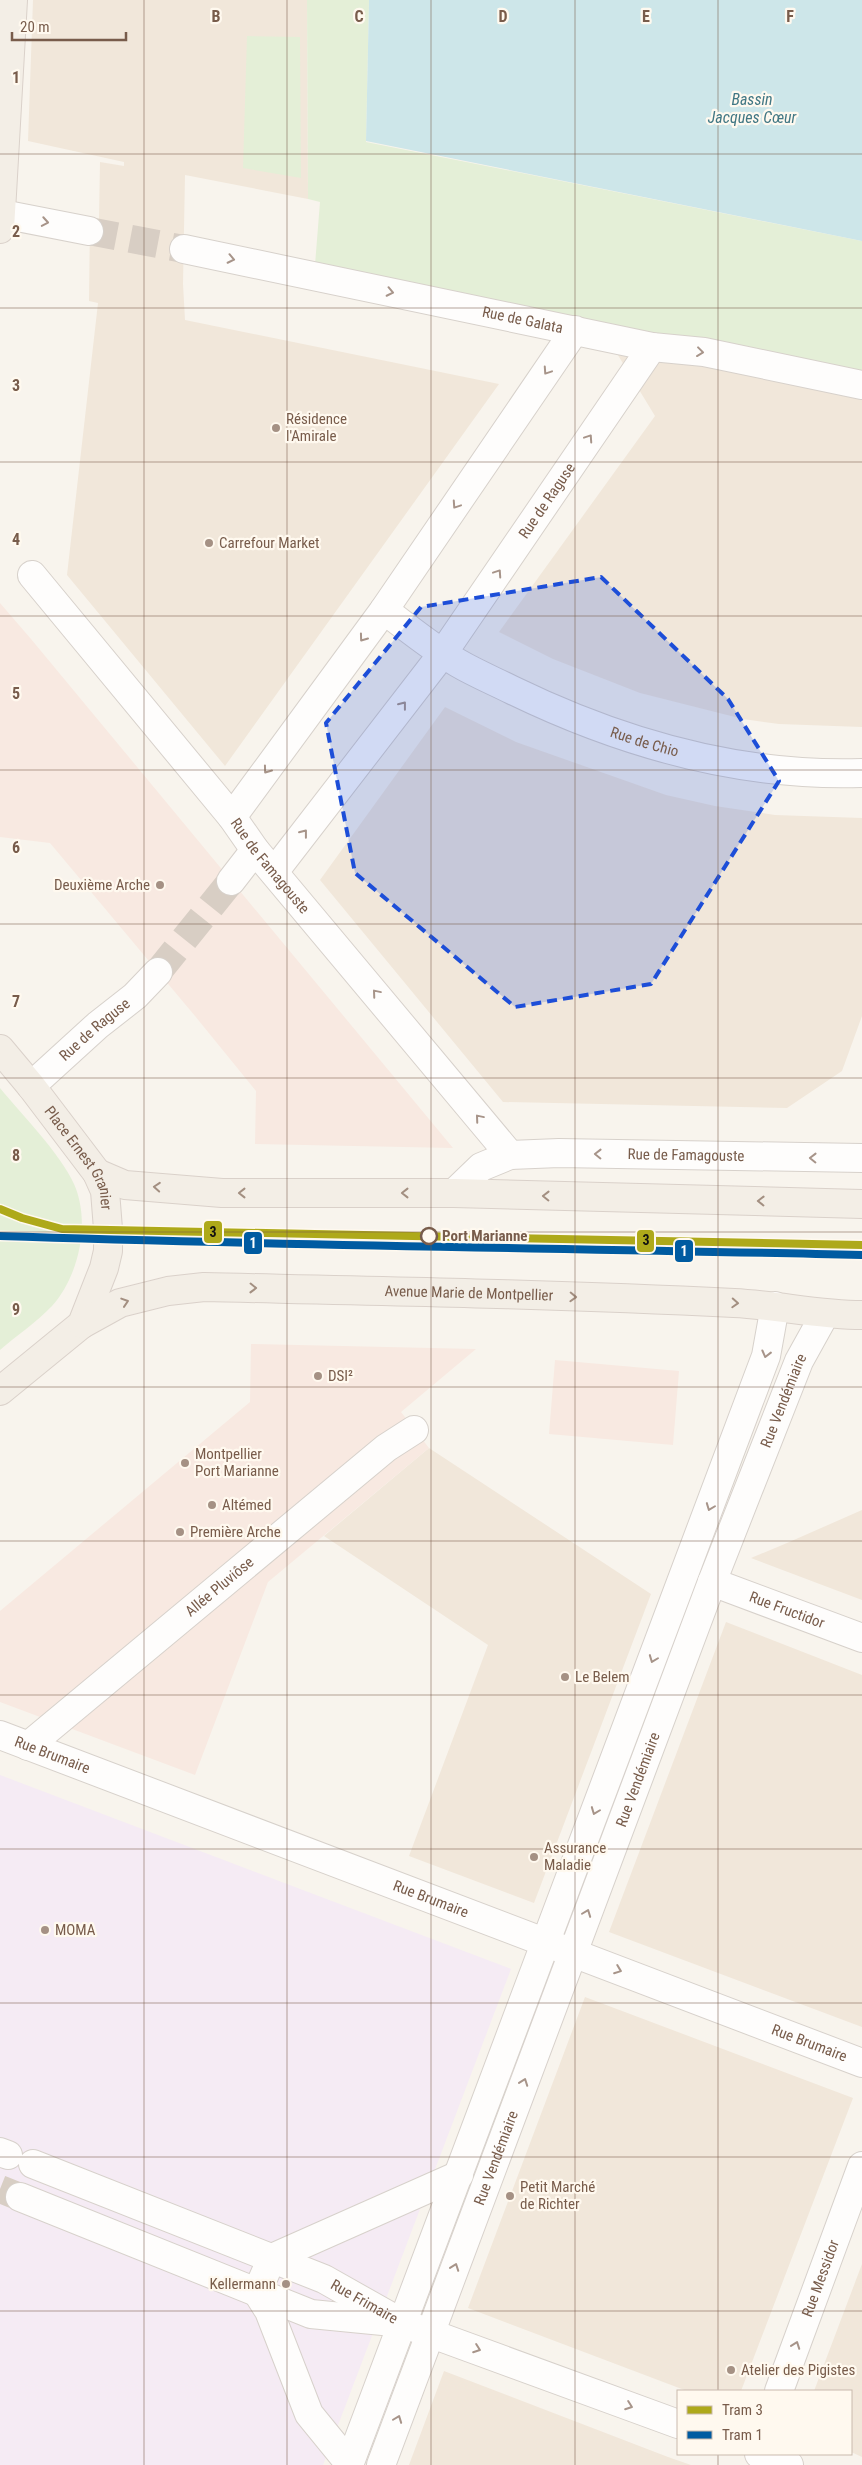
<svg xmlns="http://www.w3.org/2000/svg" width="862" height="2465" viewBox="0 0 862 2465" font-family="'Roboto Condensed',sans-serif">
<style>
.residential{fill:#f1e7da}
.commercial{fill:#f8e9e1}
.education{fill:#f5ebf4}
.green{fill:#e4efd7}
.water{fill:#cde6e9}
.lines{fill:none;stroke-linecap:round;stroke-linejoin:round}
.minor-tunnel{stroke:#d8cec4;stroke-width:28;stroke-dasharray:28 14;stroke-linecap:butt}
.minor-casing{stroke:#d7d1cb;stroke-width:30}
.major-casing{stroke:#dad1ca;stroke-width:30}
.minor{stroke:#fefdfc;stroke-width:28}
.major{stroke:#f3eee6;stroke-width:28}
.tram-1-casing{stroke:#fff9ef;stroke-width:11}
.tram-2-casing{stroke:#fff9ef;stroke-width:11}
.tram-1{stroke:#aea91a;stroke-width:8}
.tram-2{stroke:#005ba1;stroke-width:8}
.oneway{stroke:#a79489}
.oneway2{stroke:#a38f81}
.marked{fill:#1d4ed8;fill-opacity:0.2;stroke:#1d4ed8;stroke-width:4;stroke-dasharray:10 6;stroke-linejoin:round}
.grid{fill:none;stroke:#785c4b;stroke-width:1;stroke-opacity:0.55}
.poi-dot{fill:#a59184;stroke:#fff9ef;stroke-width:2}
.stop-dot{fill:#fff9ef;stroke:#785c4b;stroke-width:2.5}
.labels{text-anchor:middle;stroke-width:4.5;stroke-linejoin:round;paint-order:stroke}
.street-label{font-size:15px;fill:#785c4b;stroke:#fff9ef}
.poi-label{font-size:15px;fill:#785c4b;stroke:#fff9ef;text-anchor:start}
.stop-label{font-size:15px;font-weight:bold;fill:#785c4b;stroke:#fff9ef;text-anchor:start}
.water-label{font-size:16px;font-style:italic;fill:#417784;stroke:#fff9ef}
.grid-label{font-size:16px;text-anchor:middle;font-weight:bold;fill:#785c4b;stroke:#fff9ef;stroke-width:4.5;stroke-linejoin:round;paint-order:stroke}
.line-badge{stroke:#fff9ef;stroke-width:2}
.badge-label{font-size:14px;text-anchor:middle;font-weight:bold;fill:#fff}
.pale-badge-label{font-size:14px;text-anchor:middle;font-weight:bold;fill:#111}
</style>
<rect width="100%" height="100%" fill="#f8f4ed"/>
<path class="residential" d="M33 0H307L308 199 185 175 183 284 185 320 499 384 225 766 67 575 98 303 89 301 90 219 99 220 100 162 124 166V162L28 141Z
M599 324 862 374V727L779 724 743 719 640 693 553 659 499 632 655 416Z
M445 707 516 742 666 795 715 806 775 815 862 818V1016L842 1071 787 1108 503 1102 320 880Z
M429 1448 651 1594 534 1903 409 1856 488 1645 324 1536Z
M862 1510V1600L751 1558 787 1543Z
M726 1622 862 1675V2027L609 1932Z
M585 1997 853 2098 741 2391H687L468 2308Z
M862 2264V2457L851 2452V2391H814Z
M444 2371 668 2457 691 2465H409Z"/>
<path class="commercial" d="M0 603 31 639 453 1148 255 1144 256 1091 195 1016 50 843 0 837Z
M251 1344 476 1349 401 1412 429 1448 268 1582 195 1775 0 1702V1611L250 1402Z
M555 1360 679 1371 673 1445 549 1434Z"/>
<path class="education" d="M0 1775 511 1969 323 2465H0Z"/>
<path class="green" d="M307 0H369L366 142 862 241V374L599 324 315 265 320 202 308 199Z
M247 36 300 37 301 178 243 168Z
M0 1088C22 1115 60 1153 74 1184 91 1222 79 1276 52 1306 37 1322 17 1335 0 1350Z"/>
<path class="water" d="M369 0H862V241L366 141Z"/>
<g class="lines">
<path class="minor-tunnel" d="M89 231 184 249
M158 972 231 881
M0 2189 20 2197"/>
<defs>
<g id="minor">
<path d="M2 214 89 231"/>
<path id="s1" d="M184 249 652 347 704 352 862 385"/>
<path id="s2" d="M32 575 232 817 255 850 510 1155"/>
<path id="s3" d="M384 610C408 628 432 648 458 663 475 673 494 681 512 690 621 743 740 777 862 773"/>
<path d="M232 817 384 610 575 330"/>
<path id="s4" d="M274 872 443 653 652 347"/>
<path d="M231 881 255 850"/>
<path id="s5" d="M31 1086 98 1025 135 996 158 972"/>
<path id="s6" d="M454 1193 481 1167 510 1155 559 1153 862 1158"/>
<path id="s7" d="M712 1582 862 1638"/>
<path id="s8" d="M0 1735 862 2063"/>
<path id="s9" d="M28 1746 386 1448 414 1430"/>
<path d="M0 2152 8 2155"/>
<path id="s10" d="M33 2164 324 2279 402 2323 678 2424"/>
<path d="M20 2197 311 2314 393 2322"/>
<path id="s11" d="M779 2391 862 2166"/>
<path d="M759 2454 789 2465"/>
<path d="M349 2463 309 2414 269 2311 257 2292 272 2258 459 2175"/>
<path d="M349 2465 766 1356 775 1306"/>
<path id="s12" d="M381 2465 712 1582 799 1361 825 1314"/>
</g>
<g id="major">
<path d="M0 229 13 0"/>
<path id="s13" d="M0 1049 31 1086 97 1173 105 1191 108 1229V1251L104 1268 82 1324 0 1391"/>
<path d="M97 1173 125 1185 222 1193H454L862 1204"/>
<path id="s14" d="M82 1324 120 1303 168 1291 204 1287C381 1291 558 1294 734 1303 777 1305 819 1315 862 1315"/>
</g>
</defs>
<use href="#minor" class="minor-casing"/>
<use href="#major" class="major-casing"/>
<use href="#minor" class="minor"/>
<use href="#major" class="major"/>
<defs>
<path id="tram-1" d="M0 1209 22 1218 62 1229 862 1245"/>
<path id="tram-2" d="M0 1236C287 1246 575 1248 862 1255"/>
</defs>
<use href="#tram-1" class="tram-1-casing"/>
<use href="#tram-2" class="tram-2-casing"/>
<use href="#tram-1" class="tram-1"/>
<use href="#tram-2" class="tram-2"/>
</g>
<defs><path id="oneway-chevron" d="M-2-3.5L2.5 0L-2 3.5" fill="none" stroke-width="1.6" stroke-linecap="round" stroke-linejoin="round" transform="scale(1.25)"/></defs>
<g class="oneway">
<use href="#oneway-chevron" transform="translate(45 222) rotate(10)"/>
<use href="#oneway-chevron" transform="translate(231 259) rotate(12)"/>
<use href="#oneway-chevron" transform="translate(390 292) rotate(12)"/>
<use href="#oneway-chevron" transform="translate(700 352) rotate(7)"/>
<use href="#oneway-chevron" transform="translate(547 371) rotate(124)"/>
<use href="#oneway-chevron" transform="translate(589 438) rotate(-56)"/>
<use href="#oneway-chevron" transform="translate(456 505) rotate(124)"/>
<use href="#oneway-chevron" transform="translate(498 573) rotate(-56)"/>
<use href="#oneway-chevron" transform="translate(363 638) rotate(126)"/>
<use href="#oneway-chevron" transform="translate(403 705) rotate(-52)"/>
<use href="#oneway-chevron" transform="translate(267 770) rotate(126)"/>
<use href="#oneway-chevron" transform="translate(304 833) rotate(-52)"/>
<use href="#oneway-chevron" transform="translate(376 993) rotate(-130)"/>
<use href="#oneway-chevron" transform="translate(479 1118) rotate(-130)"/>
<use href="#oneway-chevron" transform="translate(598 1154) rotate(-179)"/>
<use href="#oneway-chevron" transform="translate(813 1158) rotate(-179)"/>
<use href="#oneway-chevron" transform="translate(766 1354) rotate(104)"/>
<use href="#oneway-chevron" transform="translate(710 1507) rotate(111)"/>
<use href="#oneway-chevron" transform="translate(653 1659) rotate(111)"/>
<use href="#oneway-chevron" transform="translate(595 1811) rotate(111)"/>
<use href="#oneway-chevron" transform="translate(587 1913) rotate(-69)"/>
<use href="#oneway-chevron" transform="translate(618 1970) rotate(21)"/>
<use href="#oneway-chevron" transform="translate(524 2082) rotate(-70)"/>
<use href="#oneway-chevron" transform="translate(455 2267) rotate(-70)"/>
<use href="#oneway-chevron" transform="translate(796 2345) rotate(-70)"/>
<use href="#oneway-chevron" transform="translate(477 2349) rotate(20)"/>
<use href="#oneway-chevron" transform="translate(629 2406) rotate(20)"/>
<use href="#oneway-chevron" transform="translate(398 2419) rotate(-69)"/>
</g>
<g class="oneway2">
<use href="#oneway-chevron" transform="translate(157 1187) rotate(-176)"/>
<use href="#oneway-chevron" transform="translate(242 1193) rotate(-180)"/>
<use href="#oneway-chevron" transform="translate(405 1193) rotate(-180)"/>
<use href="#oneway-chevron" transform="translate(546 1196) rotate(-179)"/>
<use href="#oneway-chevron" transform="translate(761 1201) rotate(-179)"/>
<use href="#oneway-chevron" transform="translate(253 1288) rotate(1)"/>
<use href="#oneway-chevron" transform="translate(573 1297) rotate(2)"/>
<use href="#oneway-chevron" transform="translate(125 1302) rotate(-18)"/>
<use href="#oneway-chevron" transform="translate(735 1303) rotate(3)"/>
</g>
<path class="marked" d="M601 577 728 699 779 781 651 984 515 1007 355 873 326 723 421 607Z"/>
<path class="grid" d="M144 0V2465M287 0V2465M431 0V2465M575 0V2465M718 0V2391M0 154H862M0 308H862M0 462H862M0 616H862M0 770H862M0 924H862M0 1078H862M0 1232H862M0 1387H862M0 1541H862M0 1695H862M0 1849H862M0 2003H862M0 2157H862M0 2311H862M718 2454V2465"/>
<g class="poi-dot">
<circle cx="276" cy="428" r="5"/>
<circle cx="209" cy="543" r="5"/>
<circle cx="160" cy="885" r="5"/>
<circle cx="318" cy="1376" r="5"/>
<circle cx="185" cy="1463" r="5"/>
<circle cx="212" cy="1505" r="5"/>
<circle cx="180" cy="1532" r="5"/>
<circle cx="565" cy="1677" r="5"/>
<circle cx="534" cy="1857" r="5"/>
<circle cx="45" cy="1930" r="5"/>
<circle cx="510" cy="2196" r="5"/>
<circle cx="286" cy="2284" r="5"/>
<circle cx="731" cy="2370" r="5"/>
</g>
<circle class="stop-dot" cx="429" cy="1236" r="8"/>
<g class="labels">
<g class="street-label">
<text dy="5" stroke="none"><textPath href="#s1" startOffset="346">Rue de Galata</textPath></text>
<text dy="5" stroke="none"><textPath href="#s4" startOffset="461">Rue de Raguse</textPath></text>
<text dy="5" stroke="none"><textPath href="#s3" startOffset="294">Rue de Chio</textPath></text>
<text dy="5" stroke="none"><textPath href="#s2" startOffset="376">Rue de Famagouste</textPath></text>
<text dy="5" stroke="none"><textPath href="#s5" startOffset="85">Rue de Raguse</textPath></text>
<text dy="5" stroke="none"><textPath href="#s6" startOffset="245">Rue de Famagouste</textPath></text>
<text dy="5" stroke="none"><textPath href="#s13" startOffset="136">Place Ernest Granier</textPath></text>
<text dy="5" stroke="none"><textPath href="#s14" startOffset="394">Avenue Marie de Montpellier</textPath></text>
<text dy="5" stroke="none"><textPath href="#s12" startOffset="1138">Rue Vendémiaire</textPath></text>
<text dy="5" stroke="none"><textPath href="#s9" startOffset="249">Allée Pluviôse</textPath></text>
<text dy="5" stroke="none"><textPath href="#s7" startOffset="80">Rue Fructidor</textPath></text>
<text dy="5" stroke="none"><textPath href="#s8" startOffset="56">Rue Brumaire</textPath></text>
<text dy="5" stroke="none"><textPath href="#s12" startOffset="732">Rue Vendémiaire</textPath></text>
<text dy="5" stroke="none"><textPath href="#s8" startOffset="461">Rue Brumaire</textPath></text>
<text dy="5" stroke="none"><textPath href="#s8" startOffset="866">Rue Brumaire</textPath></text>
<text dy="5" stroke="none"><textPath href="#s12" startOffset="328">Rue Vendémiaire</textPath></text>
<text dy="5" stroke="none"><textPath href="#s11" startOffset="120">Rue Messidor</textPath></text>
<text dy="5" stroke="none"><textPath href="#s10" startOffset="359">Rue Frimaire</textPath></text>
</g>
<g class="poi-label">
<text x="286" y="424">Résidence<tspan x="286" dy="17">l'Amirale</tspan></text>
<text x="219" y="548">Carrefour Market</text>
<text x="150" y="890" text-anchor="end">Deuxième Arche</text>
<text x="328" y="1381">DSI²</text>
<text x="195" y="1459">Montpellier<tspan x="195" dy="17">Port Marianne</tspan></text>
<text x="222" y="1510">Altémed</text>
<text x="190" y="1537">Première Arche</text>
<text x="575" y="1682">Le Belem</text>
<text x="544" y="1853">Assurance<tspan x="544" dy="17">Maladie</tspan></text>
<text x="55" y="1935">MOMA</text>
<text x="520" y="2192">Petit Marché<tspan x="520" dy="17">de Richter</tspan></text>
<text x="276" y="2289" text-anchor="end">Kellermann</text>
<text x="741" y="2375">Atelier des Pigistes</text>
</g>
<g class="stop-label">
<text x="442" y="1241">Port Marianne</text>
</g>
<g class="water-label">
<text x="752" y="105">Bassin<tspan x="752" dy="18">Jacques Cœur</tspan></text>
</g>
</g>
<g class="grid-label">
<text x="216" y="22">B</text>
<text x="359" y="22">C</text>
<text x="503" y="22">D</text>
<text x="646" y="22">E</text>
<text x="790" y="22">F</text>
<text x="16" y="83">1</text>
<text x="16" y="237">2</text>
<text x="16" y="391">3</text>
<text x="16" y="545">4</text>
<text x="16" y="699">5</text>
<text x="16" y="853">6</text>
<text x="16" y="1007">7</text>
<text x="16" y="1161">8</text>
<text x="16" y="1315">9</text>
</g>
<g class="line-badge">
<rect x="203" y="1220" width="20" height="24" rx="5" fill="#aea91a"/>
<rect x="636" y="1229" width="19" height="24" rx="5" fill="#aea91a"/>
<rect x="243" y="1231" width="20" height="24" rx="5" fill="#005ba1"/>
<rect x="674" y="1239" width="20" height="24" rx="5" fill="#005ba1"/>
</g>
<g class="badge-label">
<text x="253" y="1248">1</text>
<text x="684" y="1256">1</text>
</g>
<g class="pale-badge-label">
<text x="213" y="1237">3</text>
<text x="646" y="1245">3</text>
</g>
<rect x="677" y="2390" width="175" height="65" fill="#fff9ef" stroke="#c9baad"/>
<rect x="687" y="2406" width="25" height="8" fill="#aea91a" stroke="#c9baad"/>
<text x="722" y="2415" font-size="15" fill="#785c4b">Tram 3</text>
<rect x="687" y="2431" width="25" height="8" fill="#005ba1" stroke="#c9baad"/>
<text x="722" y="2440" font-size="15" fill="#785c4b">Tram 1</text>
<path d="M12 32v8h114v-8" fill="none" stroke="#785c4b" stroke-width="2.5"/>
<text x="20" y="32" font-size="15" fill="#785c4b" stroke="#fff9ef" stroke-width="4" paint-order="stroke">20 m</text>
</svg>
